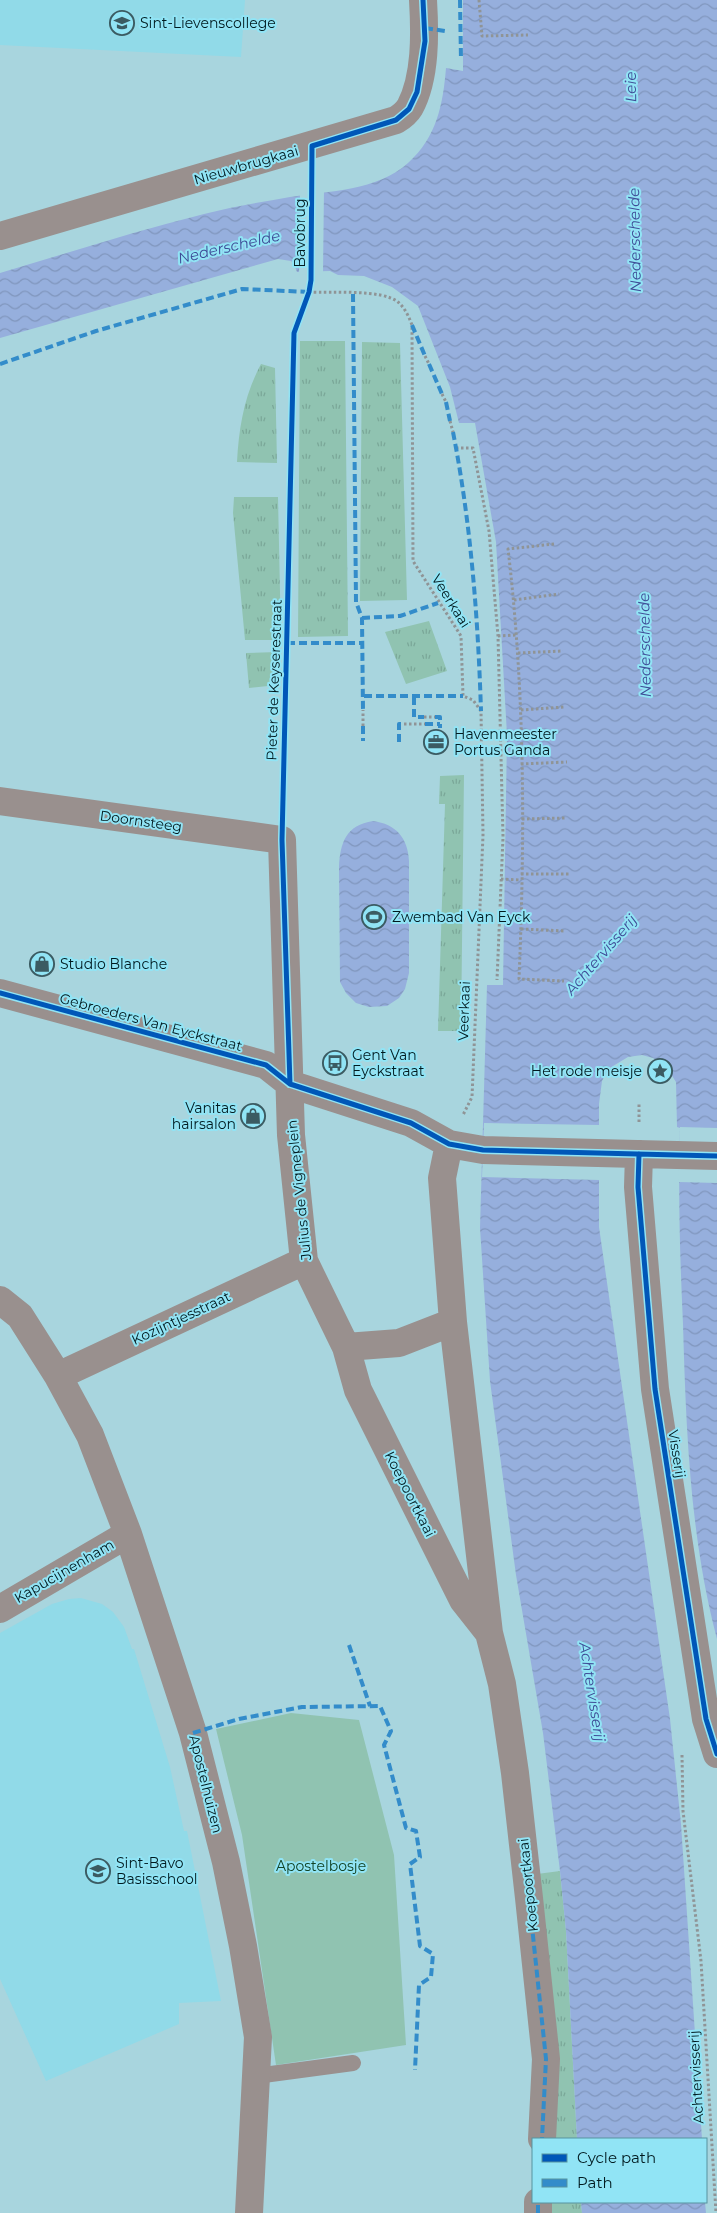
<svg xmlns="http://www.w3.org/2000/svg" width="717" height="2213" viewBox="0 0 717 2213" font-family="Montserrat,sans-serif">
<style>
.built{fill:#91dae8}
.grass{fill:url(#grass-tufts)}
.garden{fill:#90c3b1}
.water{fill:url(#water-waves)}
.pier{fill:#a8d5de}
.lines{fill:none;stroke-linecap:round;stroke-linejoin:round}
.path{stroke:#8f9496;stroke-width:3;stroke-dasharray:2.5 2.5;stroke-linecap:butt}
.lane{stroke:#99908e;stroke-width:16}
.street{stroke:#99908e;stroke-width:28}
.quiet{stroke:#338cca;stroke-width:4;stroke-dasharray:8 4;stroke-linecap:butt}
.cycleway-casing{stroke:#91e4f5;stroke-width:8}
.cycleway{stroke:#0057b8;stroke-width:5}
.labels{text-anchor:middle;stroke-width:4;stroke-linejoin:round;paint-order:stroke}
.poi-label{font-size:14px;fill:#011a1f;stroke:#91e4f5;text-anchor:start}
.street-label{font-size:14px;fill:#011a1f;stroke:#91e4f5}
.park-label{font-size:14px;fill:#124224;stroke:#91e4f5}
.water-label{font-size:15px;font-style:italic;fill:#3f4d97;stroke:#91e4f5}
</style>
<defs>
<pattern id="grass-tufts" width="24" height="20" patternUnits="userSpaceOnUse" patternTransform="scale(1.25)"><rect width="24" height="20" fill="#90c3b1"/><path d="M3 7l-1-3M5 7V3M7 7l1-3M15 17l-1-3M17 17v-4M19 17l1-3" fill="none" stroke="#7aa798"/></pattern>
<pattern id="water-waves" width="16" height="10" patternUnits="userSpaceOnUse" patternTransform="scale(1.25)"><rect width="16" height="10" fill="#96afdd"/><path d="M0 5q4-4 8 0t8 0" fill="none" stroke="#8096bd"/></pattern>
</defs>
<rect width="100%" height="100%" fill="#a8d5de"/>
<path class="built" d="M0 0H245L241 57 0 45Z
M81 1598 102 1604 113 1612 124 1627 132 1649H134L170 1767 184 1831H187L221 2001 179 2003V2024L46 2081 0 1979V1633L52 1604 69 1599Z"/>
<path class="grass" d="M300 341H345L348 636 298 637Z
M362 342 400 343 407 600 360 601Z
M261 364 275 368 277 463 237 462C239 427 244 396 261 364Z
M234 497H278L281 640H245L233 513Z
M429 621 447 671 406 684 385 632Z
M278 652 277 685 249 688 246 653Z
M464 775 461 1031H438L445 804H439L440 776Z
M560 1871 566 1931 577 2139H552L537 1874Z
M549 2202H581L582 2213H548Z"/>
<path class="garden" d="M291 1713 359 1720 394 1855 406 2045 276 2065 242 1835 216 1729Z"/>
<path class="water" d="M463 0H717V1639C690 1537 686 1429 683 1324 680 1259 678 1193 680 1128L677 1127 676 1082 665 1065 653 1058 642 1055 628 1057 608 1069 602 1081 599 1104V1227L670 1719 681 1824 702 2139H577L566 1931 560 1871 543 1733 516 1575 490 1381 480 1228 487 985H503L507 735 496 542 475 423H459L450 387 418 306 392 287 364 276 338 275 330 271 297 272 294 264 291 261 278 259 0 338V273C68 253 135 231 204 214 232 207 261 202 290 197 329 191 377 191 408 163 437 137 443 104 446 68L463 71Z
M373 821C396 824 408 838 409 861V973L405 989 399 998 387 1006 369 1007 356 1003 346 993 340 982 339 867C340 843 346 825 373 821Z
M581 2202H705L706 2213H582Z"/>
<path class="pier" d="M324 190 323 274 299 275 300 193Z
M484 1123 599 1125V1180L482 1177Z
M680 1127 717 1128V1183L678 1182Z"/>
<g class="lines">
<path class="path" d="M479 0 482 36 528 35
M309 292C331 293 382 289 398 302 405 308 409 317 412 325L413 561 461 636 463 696 473 700 481 711 483 835 472 1097 463 1115
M425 356 429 364
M442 394 446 402
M450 421 453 432
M456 448H473L489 531 498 636 503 837 497 980
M554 544 508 549C525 692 525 836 519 979L564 981
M514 600 559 594
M498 636 517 635
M518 653 563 651
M521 710 564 707
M424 717H435
M404 724H425
M363 726V710
M521 764 567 762
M522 819 567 818
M521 874H569
M501 879 521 880
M521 929 565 931
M639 1122V1102
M682 1755 683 1811 701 1961 716 2213"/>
<path class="lane" d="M256 2076 353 2063"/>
<path class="street" d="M0 236 396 120C401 117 407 112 410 107 426 77 425 33 423 0
M0 801 282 840 291 1135 304 1261 346 1347 358 1390 463 1600 489 1633
M0 993 266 1065 290 1084 411 1123 449 1144 483 1150 717 1156
M449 1144 442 1178 453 1322 489 1633 502 1684 515 1773 529 1898 546 2059 542 2139
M639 1154 638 1187 655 1389 706 1719 717 1754
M0 1300 20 1316 58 1376 90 1435 128 1534 193 1733 226 1862 243 1946 258 2037 249 2213
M346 1347 399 1343 453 1322
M58 1376 304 1261
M0 1609 128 1534
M538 2213V2202"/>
<path class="quiet" d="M460 0 461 60
M425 28 445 31
M353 294 356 602 362 618 363 710
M412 325 425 356
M0 364 96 331 242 289 309 292
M429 364 442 394
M446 402 450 421
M453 432C471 524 478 618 481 711
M362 618 400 616 438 603
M287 643H364
M364 696H463
M414 697V717H424
M435 717H440V728
M425 724H440
M363 726V741
M399 742V724H404
M349 1645 370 1706
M193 1733 239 1719 302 1707 380 1706 391 1731 384 1745 406 1828 416 1831 420 1857 410 1864 420 1946 433 1954 431 1977 419 1985 415 2070
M529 1898 546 2059 542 2139
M538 2213V2202"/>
<defs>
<path id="cycleway" d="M0 993 266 1065 290 1084 411 1123 449 1144 483 1150 717 1156
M290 1084 282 840 294 333 309 292 311 280 312 146 396 120 409 109 417 92 425 41 423 0
M639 1154 638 1187 655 1389 706 1719 717 1754"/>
</defs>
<use href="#cycleway" class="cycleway-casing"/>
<use href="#cycleway" class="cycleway"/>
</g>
<defs>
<symbol id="school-ring" viewBox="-11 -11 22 22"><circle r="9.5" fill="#91e4f5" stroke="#3b5b62" stroke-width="1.5"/><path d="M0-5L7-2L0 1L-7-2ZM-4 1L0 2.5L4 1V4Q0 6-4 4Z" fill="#3b5b62"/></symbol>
<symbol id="office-ring" viewBox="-11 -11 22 22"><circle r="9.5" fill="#91e4f5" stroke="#3b5b62" stroke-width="1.5"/><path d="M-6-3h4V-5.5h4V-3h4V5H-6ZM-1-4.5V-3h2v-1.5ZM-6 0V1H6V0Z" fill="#3b5b62"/></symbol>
<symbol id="stadium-ring" viewBox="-11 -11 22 22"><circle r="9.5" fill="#91e4f5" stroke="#3b5b62" stroke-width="1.5"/><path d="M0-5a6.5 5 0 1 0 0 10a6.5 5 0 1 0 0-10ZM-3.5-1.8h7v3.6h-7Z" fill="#3b5b62"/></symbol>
<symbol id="shop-ring" viewBox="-11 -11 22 22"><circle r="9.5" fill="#91e4f5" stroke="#3b5b62" stroke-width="1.5"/><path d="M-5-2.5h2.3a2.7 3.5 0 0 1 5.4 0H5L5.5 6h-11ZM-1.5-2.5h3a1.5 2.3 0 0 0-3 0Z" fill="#3b5b62"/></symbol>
<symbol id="bus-ring" viewBox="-11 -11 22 22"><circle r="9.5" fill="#91e4f5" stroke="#3b5b62" stroke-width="1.5"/><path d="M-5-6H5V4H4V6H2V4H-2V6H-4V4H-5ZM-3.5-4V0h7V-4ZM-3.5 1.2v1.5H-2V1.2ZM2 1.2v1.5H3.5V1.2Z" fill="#3b5b62"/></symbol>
<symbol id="sight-ring" viewBox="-11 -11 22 22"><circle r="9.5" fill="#91e4f5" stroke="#3b5b62" stroke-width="1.5"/><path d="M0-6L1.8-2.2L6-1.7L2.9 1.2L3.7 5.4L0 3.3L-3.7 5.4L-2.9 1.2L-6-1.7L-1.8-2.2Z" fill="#3b5b62"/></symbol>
</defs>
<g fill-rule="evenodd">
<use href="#school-ring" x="108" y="9" width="28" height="28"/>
<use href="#office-ring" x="422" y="728" width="28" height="28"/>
<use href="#stadium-ring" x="360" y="903" width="28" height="28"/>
<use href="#shop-ring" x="28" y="950" width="28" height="28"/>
<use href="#bus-ring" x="321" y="1049" width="28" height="28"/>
<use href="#sight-ring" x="646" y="1057" width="28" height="28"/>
<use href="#shop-ring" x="239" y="1102" width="28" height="28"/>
<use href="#school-ring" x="84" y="1857" width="28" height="28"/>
</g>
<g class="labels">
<g class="poi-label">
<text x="140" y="28">Sint-Lievenscollege</text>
<text x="454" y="739">Havenmeester<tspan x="454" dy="16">Portus Ganda</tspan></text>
<text x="392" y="922">Zwembad Van Eyck</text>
<text x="60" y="969">Studio Blanche</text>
<text x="352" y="1060">Gent Van<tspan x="352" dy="16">Eyckstraat</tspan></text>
<text x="642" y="1076" text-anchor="end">Het rode meisje</text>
<text x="236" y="1113" text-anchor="end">Vanitas<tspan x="236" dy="16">hairsalon</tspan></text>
<text x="116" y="1868">Sint-Bavo<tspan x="116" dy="16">Basisschool</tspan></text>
</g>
<g class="street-label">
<text transform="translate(246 165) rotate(-16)" y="5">Nieuwbrugkaai</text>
<text transform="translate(300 233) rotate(-90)" y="5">Bavobrug</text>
<text transform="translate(451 601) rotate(58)" y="5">Veerkaai</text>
<text transform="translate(274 680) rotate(-88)" y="5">Pieter de Keyserestraat</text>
<text transform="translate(141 821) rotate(8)" y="5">Doornsteeg</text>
<text transform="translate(464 1011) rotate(-88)" y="5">Veerkaai</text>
<text transform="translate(151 1022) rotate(15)" y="5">Gebroeders Van Eyckstraat</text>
<text transform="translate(299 1190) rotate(-96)" y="5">Julius de Vigneplein</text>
<text transform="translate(181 1318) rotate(-25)" y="5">Kozijntjesstraat</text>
<text transform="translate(677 1454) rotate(81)" y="5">Visserij</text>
<text transform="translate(410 1494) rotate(63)" y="5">Koepoortkaai</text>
<text transform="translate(64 1571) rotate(-30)" y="5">Kapucijnenham</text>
<text transform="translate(206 1784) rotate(76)" y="5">Apostelhuizen</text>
<text transform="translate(528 1885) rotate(-96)" y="5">Koepoortkaai</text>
<text transform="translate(696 2077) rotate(-93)" y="5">Achtervisserij</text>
</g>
<g class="park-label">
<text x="321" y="1871">Apostelbosje</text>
</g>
<g class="water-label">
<text transform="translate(631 87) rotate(-91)" y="5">Leie</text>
<text transform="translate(635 240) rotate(-91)" y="5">Nederschelde</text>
<text transform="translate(229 247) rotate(-13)" y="5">Nederschelde</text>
<text transform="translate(645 645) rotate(-91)" y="5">Nederschelde</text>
<text transform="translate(601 955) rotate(-49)" y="5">Achtervisserij</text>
<text transform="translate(592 1692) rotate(81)" y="5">Achtervisserij</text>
</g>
</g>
<rect x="532" y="2138" width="175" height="65" fill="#91e4f5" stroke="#57939f"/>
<rect x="542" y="2154" width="25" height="8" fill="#0057b8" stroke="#57939f"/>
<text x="577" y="2163" font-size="15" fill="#011a1f">Cycle path</text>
<rect x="542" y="2179" width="25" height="8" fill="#338cca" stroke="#57939f"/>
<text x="577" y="2188" font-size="15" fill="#011a1f">Path</text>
</svg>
